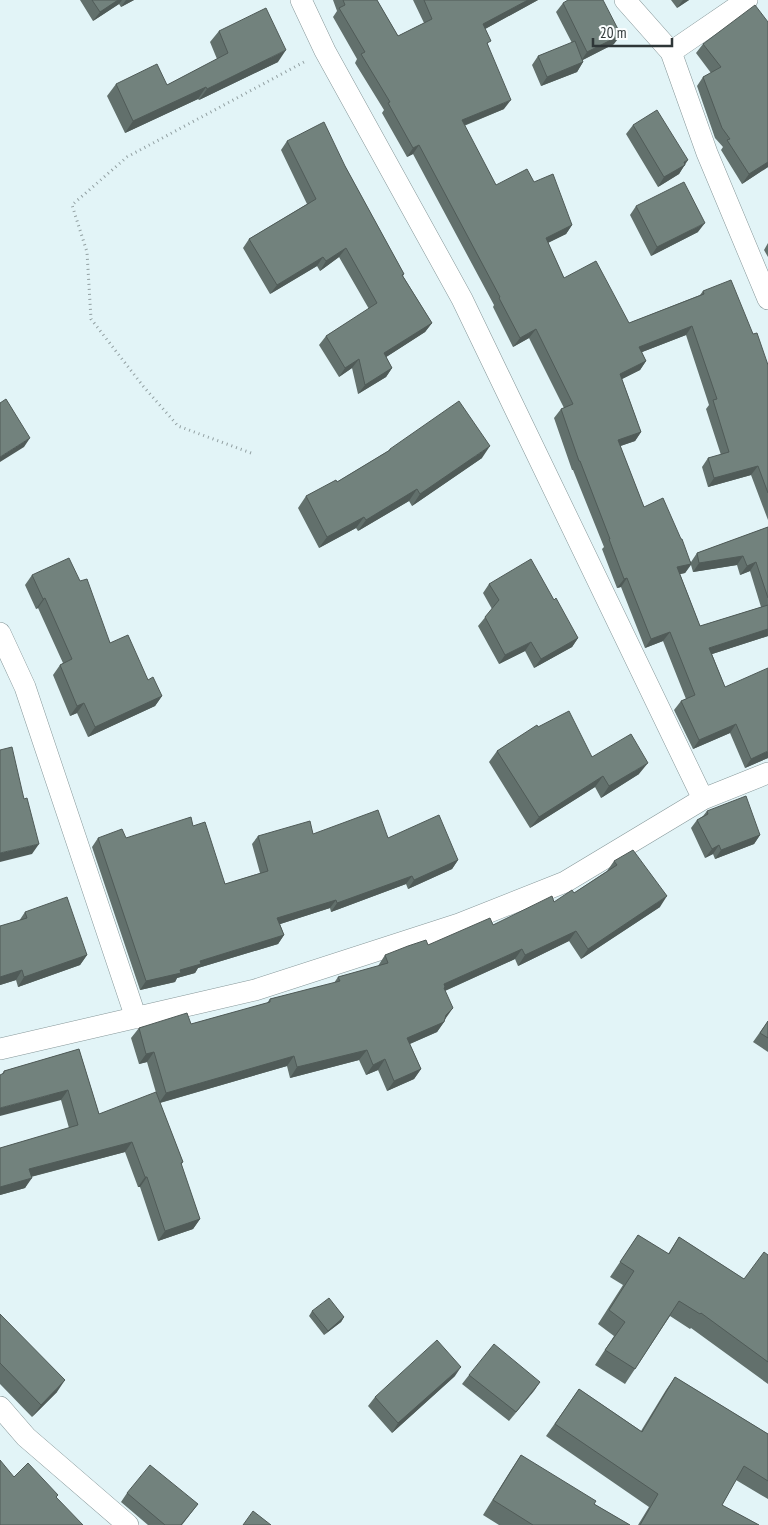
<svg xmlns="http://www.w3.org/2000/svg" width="768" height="1525" viewBox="0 0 768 1525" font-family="'PT Sans Narrow',sans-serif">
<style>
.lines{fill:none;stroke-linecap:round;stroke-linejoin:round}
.minor-casing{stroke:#869799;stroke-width:22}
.path{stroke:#92a0a2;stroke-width:3;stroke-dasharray:1 4;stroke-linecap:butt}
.minor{stroke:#fff;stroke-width:21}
.wall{fill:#62706c;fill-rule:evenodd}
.shaded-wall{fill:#505b58}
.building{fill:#72827d;stroke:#505b58}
</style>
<rect width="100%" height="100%" fill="#e2f4f7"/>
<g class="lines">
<defs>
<path id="minor" d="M301 0 325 51 462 299 703 799
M625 0 671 52 707 153 768 299
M671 52 747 0
M0 633 25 687 136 1018
M0 1049 255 990 459 924 565 882 703 799 768 773
M0 1407 26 1437 128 1525"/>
</defs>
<use href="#minor" class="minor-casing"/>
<path class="path" d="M251 453 178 426 143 386 91 319 87 252 72 205 127 157 304 62"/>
<use href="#minor" class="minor"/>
</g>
<path class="wall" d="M80 0H134L121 7 119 4 93 21Z
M333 0H377L398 36 424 23 413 0H538L485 29 488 45 504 109 464 126 496 185 534 182 572 225 566 234 548 243 564 278 629 323 700 295 703 291 753 334 768 365V520L751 475 708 487 702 467 708 458 721 455 706 409 709 405 686 335 642 352 646 361 640 370 622 379 641 432 635 441 620 446 644 507 691 562 697 553 768 527V636L712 654 725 687 768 758 745 768 730 733 693 749 674 710 681 701 686 699 663 641 645 648 621 587 617 588 602 549 604 547 573 470H572L554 418 561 409 564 408 529 338 513 347 493 307 494 305 413 154 407 157 382 113 384 110 355 63 357 59 333 17 337 11ZM691 565 693 572 737 565 740 575 750 571 761 607 700 626 680 574 685 573Z
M671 0H689L677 8Z
M563 3 614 44 582 60 583 62 577 72 541 86 532 65 538 56 572 43 556 12Z
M768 22V167L742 184 721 150 723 147 715 138 697 86 703 77 711 73 696 53 703 44Z
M219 31 278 62 199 100 198 99 125 133 107 96 116 84 167 85 217 59 210 42Z
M633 125 685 164 679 174 658 187 626 134Z
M287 141 345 166 404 274 403 276 432 323 425 332 386 357 392 368 386 377 358 394 352 368 339 377 319 345 326 336 369 309 339 257 320 271 317 266 270 294 243 248 249 239 307 204 281 150Z
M636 206 698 232 651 256 630 215Z
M768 243V257L764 250Z
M390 449 482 458 412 506 409 501 358 531 356 528 319 548 298 508 306 496 337 482 388 451Z
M32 575 80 581 110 643 148 680 162 696 155 706 88 737 77 713 70 716 53 675 60 665 63 663 38 608 36 609 25 585Z
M489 584 554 600 578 638 572 647 534 668 525 651 499 664 478 626 492 609 483 593Z
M538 727 592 757 639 774 601 798 595 787 530 828 489 762 497 751Z
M707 811 760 835 754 844 715 859 713 854 705 858 691 828 697 820 703 816Z
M193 826 225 884 260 873 252 844 258 836 313 834 388 838 458 860 452 869 408 889 406 884 331 912 330 908 280 924 284 935 278 944 198 968 195 973 177 978 175 982 140 990 92 847 98 838H126Z
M614 861 660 907 581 959 569 941 518 966 515 959 445 991 446 1018 444 1020V1022L437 1032 410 1044 421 1069 414 1079 387 1091 378 1070 366 1075 359 1060 290 1078 287 1066 160 1103 183 1162 181 1165 200 1219 193 1229 158 1241 140 1187H138L125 1152 31 1177 25 1188 0 1195V1148L69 1128 61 1100 2 1074 4 1071 79 1049 99 1114 157 1096 147 1062 139 1064 131 1038 139 1028 191 1024 267 1003 270 999 334 983 338 977 378 966 385 955 428 945 493 925 554 902 574 893 607 871Z
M25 912 87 955 80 965 18 987 16 980 0 985V926L19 921Z
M768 1021V1052L753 1042Z
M638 1235 668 1254 679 1237 744 1279 768 1255V1384L691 1328 690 1329 670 1316 625 1384 595 1365 614 1336 598 1324 623 1285 610 1277Z
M312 1311 344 1317 341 1322 324 1335 309 1316Z
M0 1314 57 1392 32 1417 0 1384Z
M469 1375 540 1382 509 1421 462 1384Z
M455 1376 392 1433 368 1406 375 1397Z
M675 1377 768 1434V1499L736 1480 722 1505 759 1525H638L649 1507 546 1436 579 1389 641 1431 666 1390Z
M521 1455 594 1504 630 1525H499L483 1515 511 1470Z
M127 1493 198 1504 182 1525H148L121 1502Z"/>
<path class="shaded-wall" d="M118 0H122L119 4 93 21 100 12Z
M126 0H134L121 7Z
M528 0H538L476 34 483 24Z
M683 0H689L677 8Z
M621 35 614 44 581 61 587 52Z
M286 50 278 62 199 100 207 89Z
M583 62 577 72 541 86 547 77Z
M206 87 198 99 125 133 133 121Z
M511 100 504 109 455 129 462 120Z
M419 145 413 154 407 157 413 148Z
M688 160 679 174 658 187 664 177 684 162Z
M768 162V167L742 184 749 174Z
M705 223 698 232 651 256 657 247Z
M572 225 566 234 539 247 546 238Z
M346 248 339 257 320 271 326 261Z
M323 257 317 266 270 294 277 285Z
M432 323 425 332 377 363 384 353Z
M692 326 686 335 632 356 639 347Z
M536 329 529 338 513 347 520 338Z
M359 359 352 368 339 377 345 368Z
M646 361 640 370 614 383 620 374Z
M392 368 386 377 358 394 365 385Z
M641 432 635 441 612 449 618 440Z
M30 438 24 447 0 462V457Z
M490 446 482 458 412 506 420 494Z
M758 466 751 475 708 487 714 478Z
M417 489 409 501 358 531 366 520Z
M364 517 356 528 319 548 327 537Z
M743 556 737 565 693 572 699 563Z
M756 562 750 571 740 575 747 566Z
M691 564 685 573 670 576 677 567Z
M627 578 621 587 617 588 624 579Z
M45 598 38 608 36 609 43 599Z
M768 629V636L703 657 709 648Z
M670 632 663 641 645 648 651 639Z
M578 638 572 647 534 668 541 659Z
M531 642 525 651 499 664 505 655Z
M162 696 155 706 88 737 95 727Z
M84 703 77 713 70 716 77 706Z
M736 724 730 733 693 749 699 740Z
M768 751V758L745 768 751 759Z
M648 763 639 774 601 798 609 786Z
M603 776 595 787 530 828 539 817Z
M760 835 754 844 715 859 721 850Z
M39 844 32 854 0 862V853Z
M719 845 713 854 705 858 712 849Z
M458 860 452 869 408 889 414 880Z
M412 876 406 884 331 912 337 903Z
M667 896 660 907 581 959 588 949Z
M336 900 330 908 271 927 277 918Z
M576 931 569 941 518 966 525 955Z
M284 935 278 944 198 968 195 973 177 978 175 982 140 990 146 981 180 970 200 961Z
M522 949 515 959 442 992 444 984Z
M87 955 80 965 18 987 24 977Z
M22 970 16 980 0 985V977Z
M453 1008 446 1018 439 1024 444 1022 437 1032 400 1048 407 1038 446 1015Z
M367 1050 359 1060 290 1078 297 1067Z
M154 1052 147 1062 139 1064 146 1054Z
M294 1056 287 1066 159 1103 166 1093Z
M385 1059 378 1070 366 1075 373 1065Z
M421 1069 414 1079 387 1091 394 1081Z
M68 1090 61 1100 0 1116V1108Z
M132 1142 125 1152 22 1179 29 1169Z
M145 1177H147L140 1187H138Z
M32 1178 25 1188 0 1195V1187Z
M200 1219 193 1229 158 1241 165 1231Z
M344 1317 341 1322 324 1335 328 1331Z
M461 1367 455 1376 392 1433 398 1423Z
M65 1380 57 1392 32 1417 41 1405Z
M540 1382 534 1391 509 1421 516 1412Z"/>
<path class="building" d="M92 0H118L100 12Z
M343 0H377L398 36 432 19 424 0H528L483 24 491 41 487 43 511 100 462 120 496 185 527 169 534 182 553 174 572 225 546 238 564 278 596 261 629 323 704 294 703 291 731 280 753 334 757 333 768 365V493L758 466 714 478 708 458 729 452 713 400 717 399 692 326 639 347 646 361 620 374 641 432 618 440 644 507 663 498 681 539H682L691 564 677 567 700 626 768 605V629L709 648 725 687 768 668V751L751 759 736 724 699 740 681 701 695 695 670 632 651 639 627 578 624 579 609 539H610L580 461H579L561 409 573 404 536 329 520 338 499 298 500 297 419 145 413 148 388 103 390 102 361 54 365 52 339 8 345 5Z
M568 0H603L621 35 587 52 563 3Z
M755 5 768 22V162L749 174 727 140 730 139 722 128 703 77 721 67 703 44Z
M266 8 286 50 207 89 206 87 133 121 116 84 157 64 167 85 228 53 219 31Z
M575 41 583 62 547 77 538 56Z
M657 110 688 160 684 162 685 165 664 177 633 125Z
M324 122 345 166 404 274 402 275 432 323 384 353 392 368 365 385 359 359 345 368 326 336 377 303 346 248 326 261 323 257 277 285 249 239 316 199 287 141Z
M684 182 705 223 657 247 636 206Z
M6 399 30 438 0 457V403Z
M459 401 490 446 420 494 417 489 366 520 364 517 327 537 306 496 336 480 337 482 390 450V449Z
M768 527V598L756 562 747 566 743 556 699 563 697 553Z
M69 558 80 581 87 579 110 643 128 635 148 680 153 677 162 696 95 727 84 703 77 706 60 665 72 659 45 598 43 599 32 575Z
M531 559 554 600 556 598 578 638 541 659 531 642 505 655 485 617 499 600 489 584Z
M569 711 592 757 631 734 648 763 609 786 603 776 539 817 497 751 537 725 538 727Z
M12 747 24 799 27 798 39 844 0 853V750Z
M746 796 760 835 721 850 719 845 712 849 697 820 708 814 707 811Z
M378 810 388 838 439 815 458 860 414 880 412 876 337 903 336 900 277 918 284 935 200 961 201 964 180 970 181 973 146 981 98 838 122 829 126 838 191 817 193 826 205 822 225 884 268 871 258 836 310 821 313 834Z
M633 850 667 896 588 949 576 931 525 955 522 949 444 984 445 987 444 988 453 1008 446 1015 444 1022 407 1038 421 1069 394 1081 385 1059 373 1065 367 1050 297 1067 294 1056 166 1093 154 1052 146 1054 139 1028 187 1013 191 1024 270 1002V999L340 981 338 977 388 963 385 955 408 946 426 940 428 945 490 918 493 925 552 896 554 902 572 890 574 893 617 865 614 861Z
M67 897 87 955 24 977 22 970 0 977V926L27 918 25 912Z
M768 1021V1038L760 1033Z
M79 1049 99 1114 156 1092 183 1162 181 1163 200 1219 165 1231 147 1177H145L132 1142 29 1169 32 1178 0 1187V1148L78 1125 68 1090 0 1108V1075L4 1073V1071Z
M638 1235 669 1254 679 1237 744 1279 764 1252 768 1255V1362L701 1313 700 1314 679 1301 635 1369 605 1350 625 1322 609 1310 634 1271 620 1262Z
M329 1298 344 1317 328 1331 312 1311Z
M0 1314 65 1380 41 1405 0 1363Z
M437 1340 461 1367 398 1423 375 1397Z
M494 1344 540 1382 516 1412 469 1375Z
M675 1377 768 1434V1481L744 1466 722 1505 759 1525H640L658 1494 555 1424 579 1389 642 1432Z
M521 1455 596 1501 594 1504 630 1525H533L493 1500Z
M0 1460 14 1477 28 1463 58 1495 56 1497 83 1525H0Z
M150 1465 198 1504 181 1525H165L127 1493Z
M253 1511 271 1525H243Z"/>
<path d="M593 38v8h79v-8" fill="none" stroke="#2e3637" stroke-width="2.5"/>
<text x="600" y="38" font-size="15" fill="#2e3637" stroke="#fbfeff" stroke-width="4" paint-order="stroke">20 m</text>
</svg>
